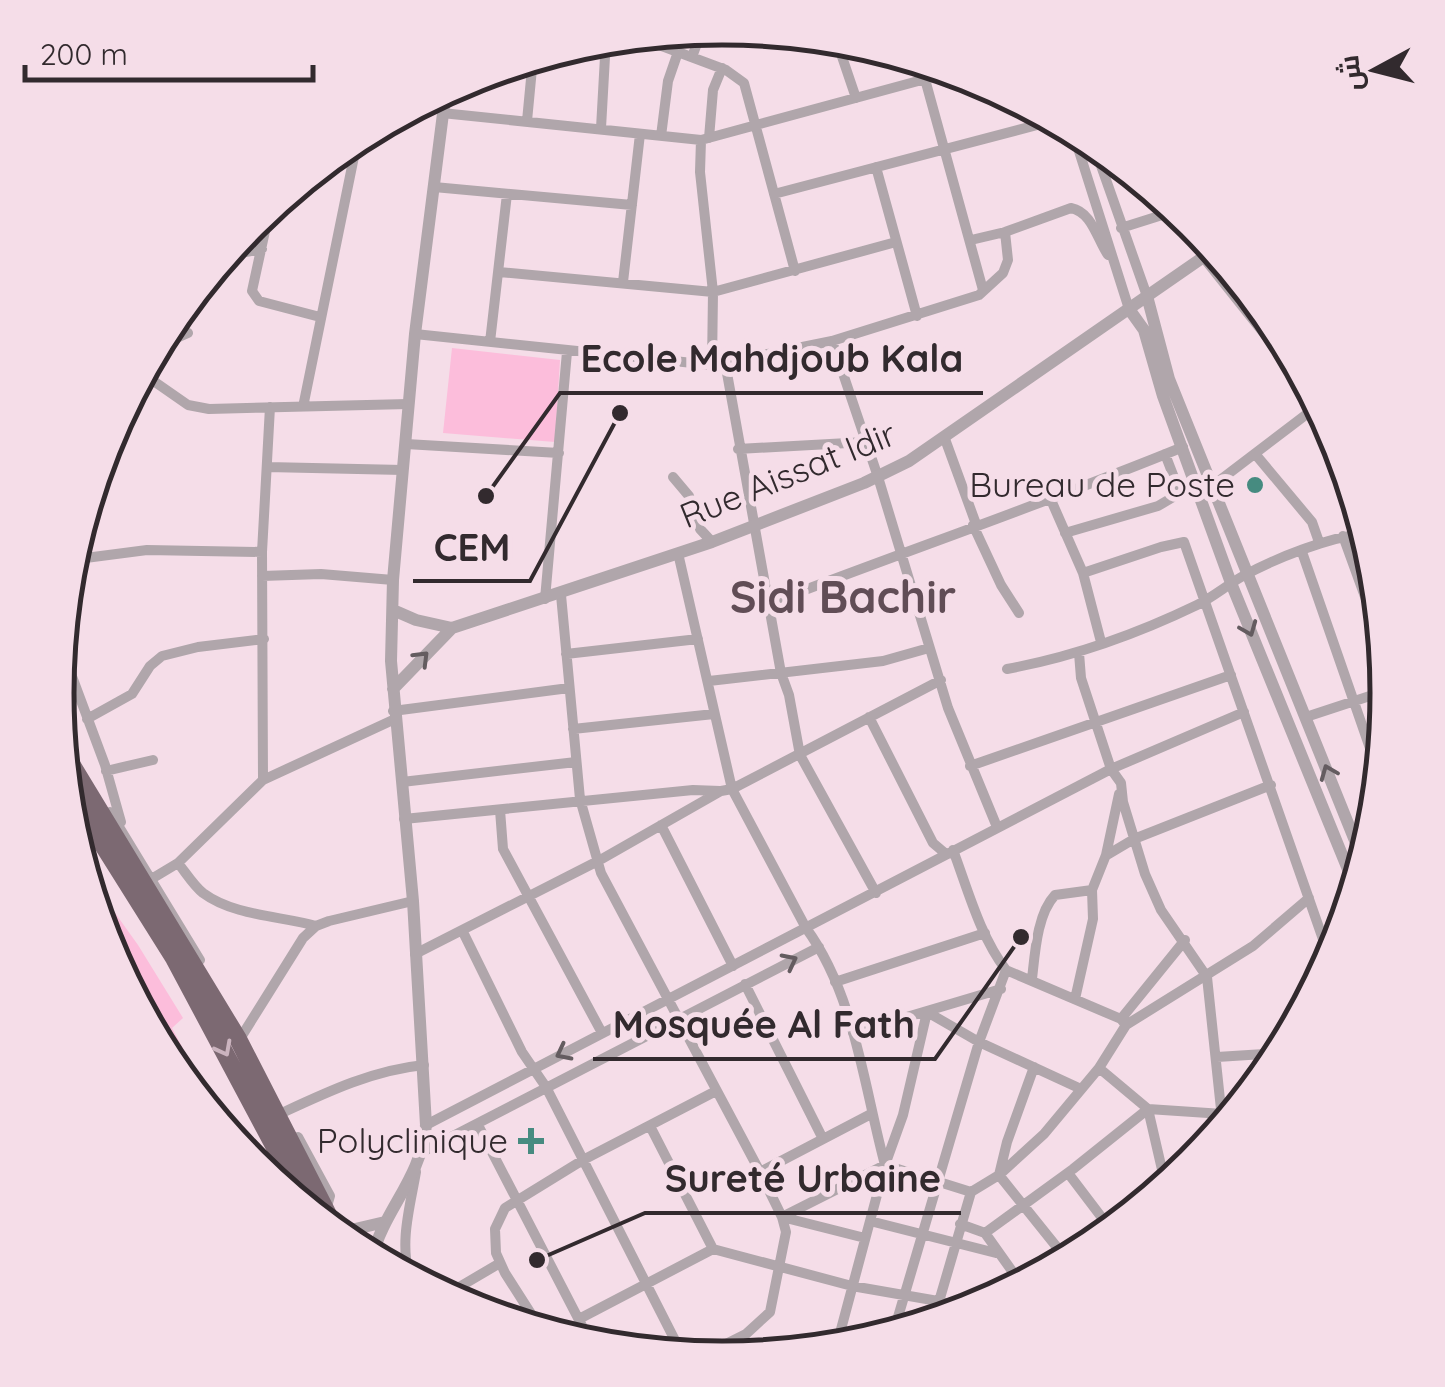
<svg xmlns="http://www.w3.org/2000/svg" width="1445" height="1387" viewBox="0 0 1445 1387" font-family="Quicksand,Cairo,sans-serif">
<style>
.green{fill:#fcbddb}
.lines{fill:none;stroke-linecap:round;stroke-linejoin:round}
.minor{stroke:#b0a6ab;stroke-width:10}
.tertiary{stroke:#b0a6ab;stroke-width:12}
.trunk{stroke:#7c6972;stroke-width:18}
.oneway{stroke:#645c60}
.oneway2{stroke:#cbb4bf}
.poi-dot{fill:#468b80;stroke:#f5dde8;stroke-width:4}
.labels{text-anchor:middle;stroke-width:10;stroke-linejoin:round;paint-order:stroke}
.street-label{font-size:35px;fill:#322a2e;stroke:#f5dde8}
.poi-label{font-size:35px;fill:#322a2e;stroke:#f5dde8;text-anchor:end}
.district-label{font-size:45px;font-weight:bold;fill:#614d56;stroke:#f5dde8}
.rim{fill:none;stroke:#322a2e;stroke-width:5}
.leader{fill:none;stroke:#322a2e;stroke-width:4}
.callout-dot{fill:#322a2e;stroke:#f5dde8;stroke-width:4}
.callout-label{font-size:38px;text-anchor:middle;font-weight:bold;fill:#322a2e;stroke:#f5dde8;stroke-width:10;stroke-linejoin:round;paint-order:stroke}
</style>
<rect width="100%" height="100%" fill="#f5dde8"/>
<path class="green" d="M452 348 560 360 555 442 443 433Z
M83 868 138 945 183 1018 172 1028 232 1140 168 1063 107 948Z"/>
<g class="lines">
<path class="minor" d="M635 36 726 70 744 83 795 271
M836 39 856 98
M692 57 702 30
M920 61 983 290
M428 99H444
M442 113 701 140 955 71
M527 121 533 58
M601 128 606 39
M1072 129 1129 309
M661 136 668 81 678 52
M709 138 713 90 722 68
M701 140 700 172 713 292 712 365
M1092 140 1147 296
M876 167 917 316
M434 187 632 205
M774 194 1056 120
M270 208 252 291 259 301 320 317
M1121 228 1178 210
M971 240 1005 232 1071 208C1092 212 1097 239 1108 255
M224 256 262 249
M1203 257 1317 400
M499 272 713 292 896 242
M623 282 640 134
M415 334 712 365 832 341 979 295 1003 273 1008 260 1005 232
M832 341 878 477 948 708 997 827
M490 342 507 194
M156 347 188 333
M725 362 781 673 789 695 800 755 876 893
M142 373 188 405 209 409 408 404
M303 407 358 137
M945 439 976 524
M406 444 559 453
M738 449 866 442
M1256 455 1312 522 1319 542
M267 467 403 470
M673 477 689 496 700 529 712 542
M1211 487 1320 404
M1051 500 1083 573 1101 642
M973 525 1001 585 1019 613
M1065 533 1158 506 1180 493 1165 454
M1343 536 1384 649
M1302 552 1380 777
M678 553 732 789 806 928C855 995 864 1087 885 1165
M70 560 147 550 262 552
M1083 573 1161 547 1184 542 1331 962
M262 576 321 574 393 580
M561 595 580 799 601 873 760 1172 782 1217 786 1232 770 1312 746 1334 700 1357
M545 599 567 352
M768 604C906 551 1046 503 1183 447
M61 647 105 765 121 822
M1079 653 1081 678 1111 769 1121 783 1123 802 1145 874 1161 910 1207 977 1223 1128
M566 654 698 639
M1007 669C1072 657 1137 634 1197 605 1213 597 1227 585 1243 576 1278 557 1327 538 1366 533
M709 681 883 661 929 648
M393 711 569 688
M869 717 933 843 946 854
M1306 717 1388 690
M87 719 132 694 150 666 162 656 198 647 264 639
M573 729 714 714
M61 735 71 752
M970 766 1231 675
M106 771 153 760
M263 780 262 552 270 407
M402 782 576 762
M500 810 503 849 602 1033
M110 812 200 960
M404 819 693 790 720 791
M661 825 733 966
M1107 855 1134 839 1271 785
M178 863C186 873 194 886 203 893 234 916 281 916 316 926
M153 878 178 863 263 780 395 719
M462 930 522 1052 546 1087 683 1356
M415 954 600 860 721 791 732 789 941 680
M1006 970 1121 1019 1126 1025
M1032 979C1035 953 1037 914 1055 895L1092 890
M835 982 985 933
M745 984 823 1139
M1075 999 1093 919 1092 890 1106 855 1119 794
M1121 1019 1185 940
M853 1033 1001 989
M243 1034 303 938 316 926 329 921 413 901
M1217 1057 1282 1053
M1034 1067 1007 1142 999 1175 1068 1261
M1099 1068 1148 1109 1166 1187
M284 1112C329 1091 374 1070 424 1065
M426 1125 1111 769 1244 712
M478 1125 593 1347
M650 1126 713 1249 852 1286 978 1308
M298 1137 330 1196 326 1210
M424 1151 819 947
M760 1172 871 1114
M1068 1173 1112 1231
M782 1217 885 1165 971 1192
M782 1217 865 1238
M870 1221 996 1253
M960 1224 985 1233 1022 1285
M985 1233 1073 1169 1148 1109 1223 1114
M410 1278C399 1243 410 1207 416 1172
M444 1296 500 1263
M579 1319 713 1249
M933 1322 971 1192 999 1175 1044 1134 1099 1068 1126 1025 1253 946 1309 898
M542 1331 505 1273 496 1253 495 1229 505 1208 583 1160 716 1091
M893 1334 979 1042 1006 970C980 936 968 890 953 850
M836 1348 885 1165 903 1115 927 1012 979 1042 1081 1089"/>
<path class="tertiary" d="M1147 296 1169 379 1364 863
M1129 309 1144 330 1163 396 1231 583 1356 889
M393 610 416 620 452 628
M393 689 452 628 712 542 864 483 909 461 1215 249
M338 1233 385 1222
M372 1257C385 1208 421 1179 426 1125L413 901 391 661 393 580 415 334 446 90"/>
<path class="trunk" d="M62 749 238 1039 339 1236
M66 786 174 958 310 1213"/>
</g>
<defs><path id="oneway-chevron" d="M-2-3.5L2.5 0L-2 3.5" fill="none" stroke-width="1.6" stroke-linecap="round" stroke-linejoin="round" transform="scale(2.5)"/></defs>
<g class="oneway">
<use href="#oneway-chevron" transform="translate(1249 629) rotate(68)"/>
<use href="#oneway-chevron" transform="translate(422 658) rotate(-45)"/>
<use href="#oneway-chevron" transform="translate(1328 772) rotate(-112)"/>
<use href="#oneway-chevron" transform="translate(790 961) rotate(-27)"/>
<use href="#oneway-chevron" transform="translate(563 1053) rotate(153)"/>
</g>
<use class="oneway2" href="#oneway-chevron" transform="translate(224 1049) rotate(62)"/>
<g class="poi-dot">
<circle cx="1255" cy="485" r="10"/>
<path d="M526 1126h10v10h10v10h-10v10h-10v-10h-10v-10h10z"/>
</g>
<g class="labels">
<g class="street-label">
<text transform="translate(788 475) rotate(-22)" y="12">Rue Aissat Idir</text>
</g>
<g class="poi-label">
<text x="1235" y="497">Bureau de Poste</text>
<text x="508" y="1153">Polyclinique</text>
</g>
<g class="district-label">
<text x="843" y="613">Sidi Bachir</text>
</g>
</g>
<path d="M0 0H1445V1387H0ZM74 693a648 648 0 1 1 1296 0a648 648 0 1 1-1296 0Z" fill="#f5dde8" fill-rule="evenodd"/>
<path class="rim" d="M74 693a648 648 0 1 1 1296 0a648 648 0 1 1-1296 0Z"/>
<path class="leader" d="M486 496L560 393H983M620 413L530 581H413M1021 937L935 1059H593M537 1260L645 1213H961"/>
<g class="callout-dot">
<circle cx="486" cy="496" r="10"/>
<circle cx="620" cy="413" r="10"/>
<circle cx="1021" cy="937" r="10"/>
<circle cx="537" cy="1260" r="10"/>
</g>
<g class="callout-label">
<text x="772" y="372">Ecole Mahdjoub Kala</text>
<text x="472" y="561">CEM</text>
<text x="764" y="1038">Mosquée Al Fath</text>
<text x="803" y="1192">Sureté Urbaine</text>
</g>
<g transform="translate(1375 70) rotate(263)" stroke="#f5dde8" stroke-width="8" paint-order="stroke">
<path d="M0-8L18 38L0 25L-18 38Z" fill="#322a2e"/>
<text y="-15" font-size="28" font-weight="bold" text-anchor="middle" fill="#322a2e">ش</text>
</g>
<path d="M25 65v15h288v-15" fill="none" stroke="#322a2e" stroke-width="5"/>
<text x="40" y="65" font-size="30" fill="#322a2e" stroke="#f5dde8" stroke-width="8" paint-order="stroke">200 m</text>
</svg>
